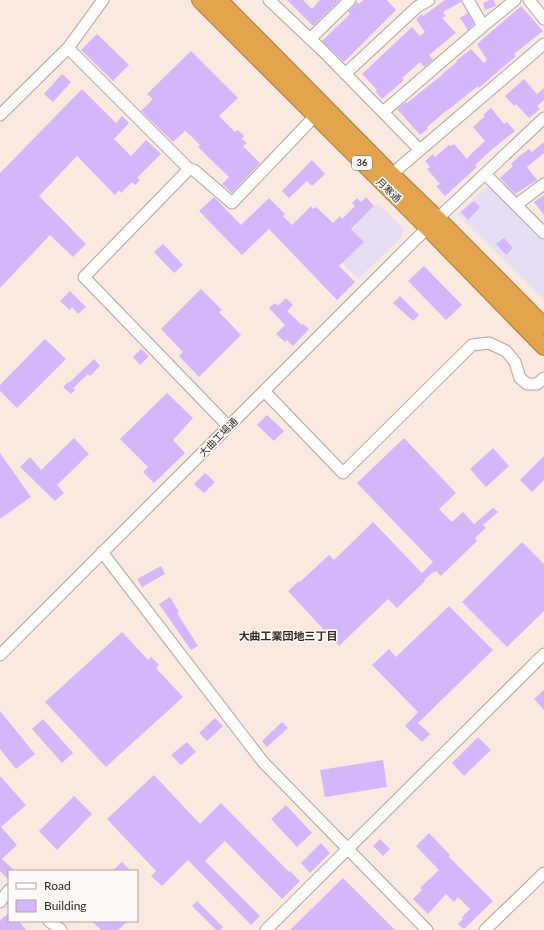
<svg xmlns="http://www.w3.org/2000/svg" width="544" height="930" viewBox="0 0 544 930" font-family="Lato,'Noto Sans JP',sans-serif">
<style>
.commercial{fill:#e7def3}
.building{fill:#d4b6fc}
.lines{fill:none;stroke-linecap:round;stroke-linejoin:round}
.minor-casing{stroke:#b3a49a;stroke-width:13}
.highway-casing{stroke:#a57a3f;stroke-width:18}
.minor{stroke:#fff;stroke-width:11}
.highway{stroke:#e3a44c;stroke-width:16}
.labels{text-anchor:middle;stroke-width:3.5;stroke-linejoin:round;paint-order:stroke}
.shield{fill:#fdf9f7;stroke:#6f6a66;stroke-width:1}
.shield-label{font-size:9px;font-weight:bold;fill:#322c28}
.street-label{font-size:10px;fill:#322c28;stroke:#fdf9f7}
.neighbourhood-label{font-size:11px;font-weight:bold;fill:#352921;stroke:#fdf9f7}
</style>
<rect width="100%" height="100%" fill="#fae9de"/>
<path class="commercial" d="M487 187H490L507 203 544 242V300L457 214Z
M378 203 403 228V232L400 239 358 279 331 251Z"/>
<path class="building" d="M287 0H303L312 9 320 0H340L313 26Z
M363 0H387L396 10 344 62 322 41 350 14 348 12 357 2 359 4Z
M445 0H461V2L443 12 446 16 442 18 456 33 429 55 433 60 424 67 420 62 402 78 404 80 382 99 375 91 377 90 362 74 412 27 420 36 425 32 416 19 422 14 423 16Z
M489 0H494L496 6 485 10 483 3Z
M521 6 543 31 514 54 516 56 487 81 479 88 478 86 448 110H447L427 127 428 129 420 135 397 109 406 102 407 103 442 75V74L457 62 456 61 471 49 484 63 487 60 477 44Z
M468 13 474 24 468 30 460 18Z
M97 34 129 65 113 81 81 50Z
M191 51 238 98 219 116 235 132 238 130 244 136 242 139 247 143 243 146 260 163 232 193 222 184 229 177 198 147 200 145 190 135 185 131 173 142 141 111 153 99 147 94Z
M62 74 71 82 53 102 44 94Z
M524 79 537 94 544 88V100L537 106 540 109 529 118 516 104 514 106 505 96Z
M82 89 116 123 122 116 129 123 114 139 131 156 146 140 161 154 137 178 140 180 135 185 132 182 121 193 119 190 115 195 77 156 39 196 86 244 73 257 50 235 0 288V173Z
M491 108 504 124 507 122 515 131 490 151 475 165 477 167 445 196 436 186 440 184 427 169 430 167 425 161 433 154 435 157 449 145 451 146 454 144 467 159 468 157 485 141 473 127 485 116 483 115Z
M544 142V153L527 167 537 180 515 194 500 178 513 166 511 164 518 157 529 149 532 152Z
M312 160 325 174 312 186 307 181 289 198 282 191Z
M544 195V215L534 202Z
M214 197 241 225 269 198 285 214 283 216 292 225 311 206 313 209 316 207 333 223 340 216 342 219 355 206 352 203 357 198 361 202 366 197 374 206 351 229 364 242 339 266 355 282 337 300 269 229 242 255 199 211Z
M474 201 480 207 468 220 461 212Z
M504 238 513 248 506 255 496 244Z
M163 244 183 265 174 273 154 252Z
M424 266 462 305 446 320 408 281Z
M201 289 222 310 219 312 241 335 199 377 179 356 183 352 161 329Z
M70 291 86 307 78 314 72 307 70 310 60 301Z
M400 296 419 315 413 321 393 303Z
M286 298 293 305 287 311 302 325 303 324 309 329 293 346 287 340 285 342 276 334 285 325 269 308 275 303 278 306Z
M45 339 66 359 17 408 0 391V385Z
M141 349 149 356 140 365 133 357Z
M94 359 100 366 90 376 88 374 73 388 75 390 71 394 63 387 68 382 69 383Z
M167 393 193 418 173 440 185 453 154 483 143 472 148 467 120 439Z
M267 415 284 431 274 441 257 425Z
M74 438 89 454 57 485 64 493 55 501 20 467 30 457 41 470Z
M404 438 456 493 439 509 452 522 463 512 474 524 493 508 498 512 483 525 486 528 475 538 477 541 441 576 436 571 434 573 433 572 424 580 425 581 397 608 388 599 339 646 288 591 299 581 300 582 329 555 334 560 373 522 422 573 433 562 357 483Z
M493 448 509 466 486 487 470 469Z
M0 453 31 497 0 519Z
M544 456V480L532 492 520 480Z
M205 473 215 482 204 493 194 484Z
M522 542 544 564V611L507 647 462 602Z
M161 566 165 574 142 587 137 579Z
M170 597 179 612 177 613 198 646 191 650 159 604Z
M449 606 493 650 418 723 430 734 422 742 405 726 418 712 372 665 389 649 396 657Z
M122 632 148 660 151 657 159 665 156 668 183 697 106 767 45 702Z
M544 690V710L534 699Z
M0 711 35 754 16 769 0 749Z
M215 718 223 726 207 741 199 733Z
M43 719 73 753 62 763 32 729Z
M282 722 288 728 267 747 262 741Z
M478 737 491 750 464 776 452 763Z
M187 742 196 752 181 765 171 755Z
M383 760 387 787 325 797 320 770Z
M154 775 200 824 221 803 289 872 290 871 300 881 282 899 225 841 205 861 260 916 251 925 188 860 162 886 151 876 156 871 107 819Z
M0 776 26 805 1 827 17 845 2 859 15 871H9V880L0 871Z
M74 796 92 814 57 850 39 831Z
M286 805 312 833 297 847 271 819Z
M429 833 450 855 449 857 493 901 464 929 458 924 463 919 462 917 470 909 458 897 454 902 446 894 428 914 413 899 422 890 420 888 439 870 416 846Z
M380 839 390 849 383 856 373 846Z
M321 843 330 853 310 873 301 863Z
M122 862 131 871H112Z
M343 878 395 930H290Z
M197 901 223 927 220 930H216L192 906Z
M9 913V921H19L26 930H0V920Z
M92 921H128L118 930H101Z"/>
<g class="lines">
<defs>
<path id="minor" d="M269 0 323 51 420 150
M468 0 483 26
M529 0 544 19
M310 39 350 0
M68 48 189 169 84 277 228 426
M345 74 417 7 429 0
M383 112 483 26 515 0
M0 115 68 48 103 0
M189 169 194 170 232 203 315 116
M485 174 544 233
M386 179 544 44
M516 205 544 184
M264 391 343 473 472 345 489 343 506 351 515 362 520 378 527 384H537L544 378
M102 552 263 762 427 930
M0 655 416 239 544 118
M0 902 9 890
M49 921 61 930
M266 930 544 654
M485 930 544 873"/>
<path id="highway" d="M200 0 428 228 544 347
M219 0 391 174 451 232 544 326"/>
</defs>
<use href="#minor" class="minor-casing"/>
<use href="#highway" class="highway-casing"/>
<use href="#minor" class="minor"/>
<use href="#highway" class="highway"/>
</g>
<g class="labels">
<rect class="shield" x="352" y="156" width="20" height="14" rx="3"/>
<g class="shield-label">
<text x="362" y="166">36</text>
</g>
<g class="street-label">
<text transform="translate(389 190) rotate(44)" y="4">月寒通</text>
<text transform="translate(218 437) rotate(-45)" y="4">大曲工場通</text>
</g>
<g class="neighbourhood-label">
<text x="288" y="640">大曲工業団地三丁目</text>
</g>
</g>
<rect x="8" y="870" width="130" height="52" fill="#fdf9f7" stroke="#aca7a4"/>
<rect x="16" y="883" width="20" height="6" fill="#ffffff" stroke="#aca7a4"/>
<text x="44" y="890" font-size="12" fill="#322c28">Road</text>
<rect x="16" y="900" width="20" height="12" fill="#d4b6fc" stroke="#aca7a4"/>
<text x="44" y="910" font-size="12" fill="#322c28">Building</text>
</svg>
